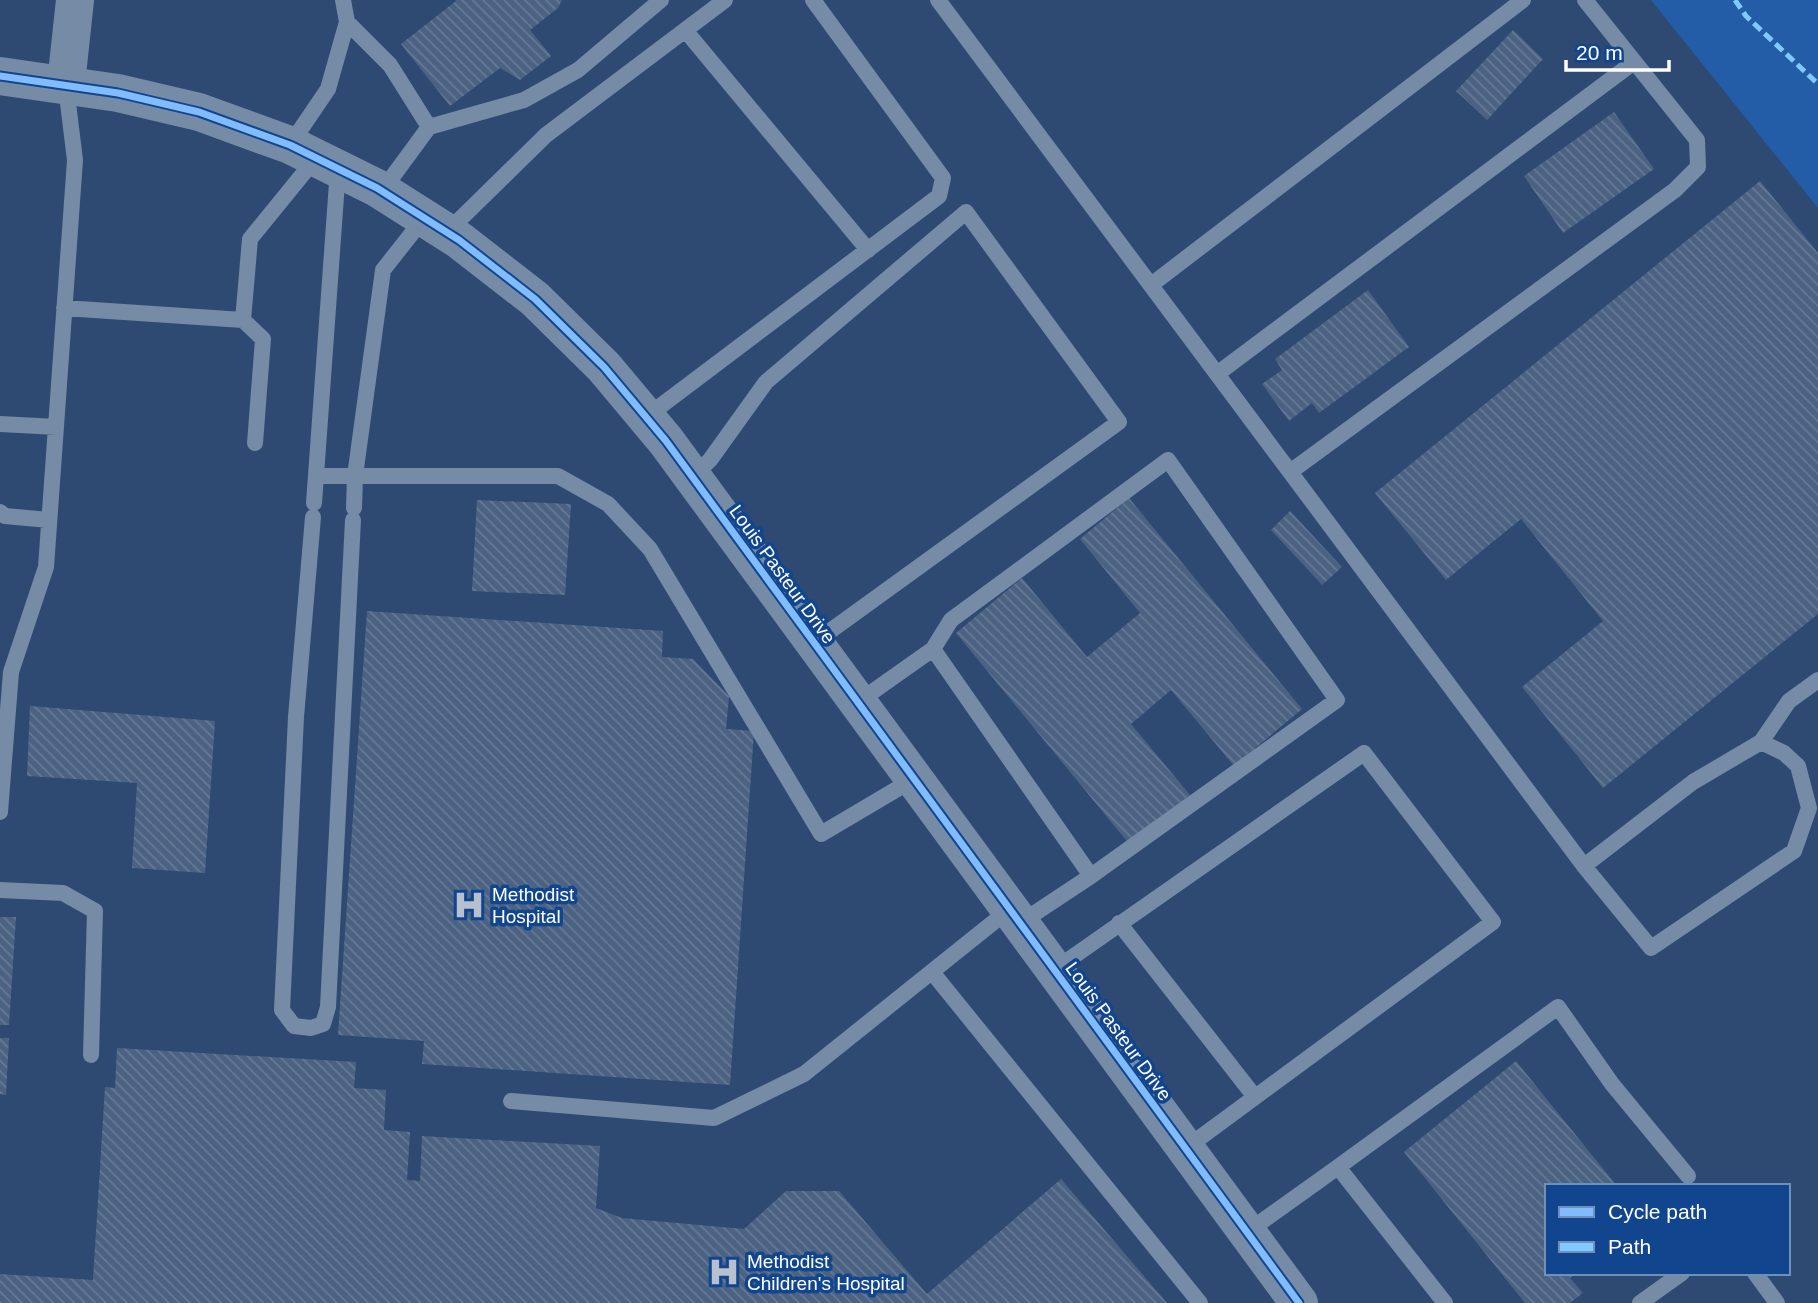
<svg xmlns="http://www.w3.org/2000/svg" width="1818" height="1303" viewBox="0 0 1818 1303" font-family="Helvetica,sans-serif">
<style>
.grass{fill:#245da7}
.building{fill:url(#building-back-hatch)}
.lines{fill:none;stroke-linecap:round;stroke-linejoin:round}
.service{stroke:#758ba6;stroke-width:16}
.tertiary{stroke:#758ba6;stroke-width:38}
.quiet{stroke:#80caff;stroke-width:5;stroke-dasharray:10 5;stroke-linecap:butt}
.cycleway-casing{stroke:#11468f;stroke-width:11}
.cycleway{stroke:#80bcff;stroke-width:7}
.labels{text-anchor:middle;stroke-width:7;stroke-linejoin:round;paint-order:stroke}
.street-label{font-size:19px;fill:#fff;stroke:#11468f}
.poi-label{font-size:19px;fill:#fff;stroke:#11468f;text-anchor:start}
</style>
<defs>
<pattern id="building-back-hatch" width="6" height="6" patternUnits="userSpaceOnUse" patternTransform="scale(1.75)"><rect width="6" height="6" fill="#4b6282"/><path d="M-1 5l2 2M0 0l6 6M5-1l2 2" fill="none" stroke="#667a95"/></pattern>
</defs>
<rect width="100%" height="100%" fill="#2e4a72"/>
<path class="grass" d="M1651 0H1818V208Z"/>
<path class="building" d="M455 0H562L558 8 530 30 551 56 520 80 500 68 450 106 401 44 456 1Z
M1513 30 1543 59 1487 120 1456 91Z
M1614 112 1654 169 1563 233 1524 176Z
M1760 181 1818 253V614L1603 788 1522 687 1603 621 1521 519 1446 580 1375 493Z
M1368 290 1409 347 1319 413 1312 403 1289 421 1262 384 1282 370 1275 359Z
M1129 498 1302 709 1234 766 1171 690 1131 724 1190 795 1130 845 956 633 1022 578 1087 657 1140 613 1080 539Z
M477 500 571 504 565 595 472 591Z
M1290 511 1342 567 1322 585 1271 530Z
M367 611 663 631 662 657 693 659 729 696 726 729 754 731 730 1085 422 1064 424 1041 338 1035Z
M30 706 215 721 205 873 132 868 137 783 27 776Z
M0 917H16L9 1025H0Z
M0 1038H9L6 1095 0 1094Z
M117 1048 356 1062 354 1088 386 1090 384 1130 410 1132 407 1180 420 1181 422 1136 600 1146 596 1208 622 1218 744 1229 786 1191H839L927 1294 1061 1179 1167 1303H0V1274L93 1280 105 1087 115 1088Z
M1516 1061 1617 1186H1547V1273H1576L1570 1278 1583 1293 1570 1303H1525L1404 1152Z"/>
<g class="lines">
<path class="service" d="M938 0 1584 866 1651 948 1794 851 1809 808 1798 766 1784 753 1761 742 1693 782 1584 866
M347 22 390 65 429 127
M685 30 868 250
M290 145 328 89 347 22 343 0
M382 191 429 127 524 100 578 70 661 0
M447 232 546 135 725 0
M1151 285 1523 0
M64 308 243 320 250 239 316 158
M243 320 263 339 255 443
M1217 374 1634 62
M646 417 939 196 943 178 813 0
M0 424 56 427
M1290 472 1675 190 1698 167 1697 140 1585 0
M317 476H558L608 504 650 549 821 834 914 779
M692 477 710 460 766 382 966 212 1119 422 815 642
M314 503 338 169
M354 508 355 476 383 270 424 218
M0 512 5 516 49 520
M313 517 296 717 282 1010 294 1026 311 1028 323 1024 328 1007 353 520
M933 649 951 620 1168 460 1337 700 1091 876
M858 702 933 649 1091 876 1020 923
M1761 742 1789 701 1818 680
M0 812 11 672 46 567 75 160 66 87
M0 890 63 893 95 911 91 1055
M1119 923 1255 1097
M1054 970 1364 753 1493 922 1186 1148
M932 972 1200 1303
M511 1101 714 1118 804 1074 1010 909
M1338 1167 1558 1007 1612 1084 1688 1176
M1247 1232 1338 1167 1445 1303
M1755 1273 1777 1303
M1640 1303 1682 1273"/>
<path class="tertiary" d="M0 76 118 93 199 112 290 145 377 188 459 240 535 299 604 367 666 441 1299 1303
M66 84 75 0"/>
<path class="quiet" d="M1735 0 1746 16 1818 84"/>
<defs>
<path id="cycleway" d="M0 76 118 93 199 112 290 145 377 188 459 240 535 299 604 367 666 441 1299 1303"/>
</defs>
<use href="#cycleway" class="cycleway-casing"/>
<use href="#cycleway" class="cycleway"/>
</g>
<defs>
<symbol id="hospital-bare" viewBox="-9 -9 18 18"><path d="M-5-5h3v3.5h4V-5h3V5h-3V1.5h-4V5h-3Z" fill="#b6c0ce" stroke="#11468f" stroke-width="2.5" paint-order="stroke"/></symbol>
</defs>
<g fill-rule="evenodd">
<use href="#hospital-bare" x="447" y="883" width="44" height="44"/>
<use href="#hospital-bare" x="702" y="1250" width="44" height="44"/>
</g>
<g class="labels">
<g class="street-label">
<text transform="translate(783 574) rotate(54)" y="7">Louis Pasteur Drive</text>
<text transform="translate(1119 1031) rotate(54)" y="7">Louis Pasteur Drive</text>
</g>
<g class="poi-label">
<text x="492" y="901">Methodist<tspan x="492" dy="22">Hospital</tspan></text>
<text x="747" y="1268">Methodist<tspan x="747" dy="22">Children's Hospital</tspan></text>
</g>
</g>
<rect x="1545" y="1184" width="245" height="91" fill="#11468f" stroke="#7090bc" stroke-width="2"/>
<rect x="1559" y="1207" width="35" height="10" fill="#80bcff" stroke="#7090bc" stroke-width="2"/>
<text x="1608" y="1219" font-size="21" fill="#ffffff">Cycle path</text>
<rect x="1559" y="1242" width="35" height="10" fill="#80caff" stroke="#7090bc" stroke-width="2"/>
<text x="1608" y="1254" font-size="21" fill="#ffffff">Path</text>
<path d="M1566 60v10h103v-10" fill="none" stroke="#ffffff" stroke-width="3.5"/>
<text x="1576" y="60" font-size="21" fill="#ffffff" stroke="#11468f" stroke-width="5" paint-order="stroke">20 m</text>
</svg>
